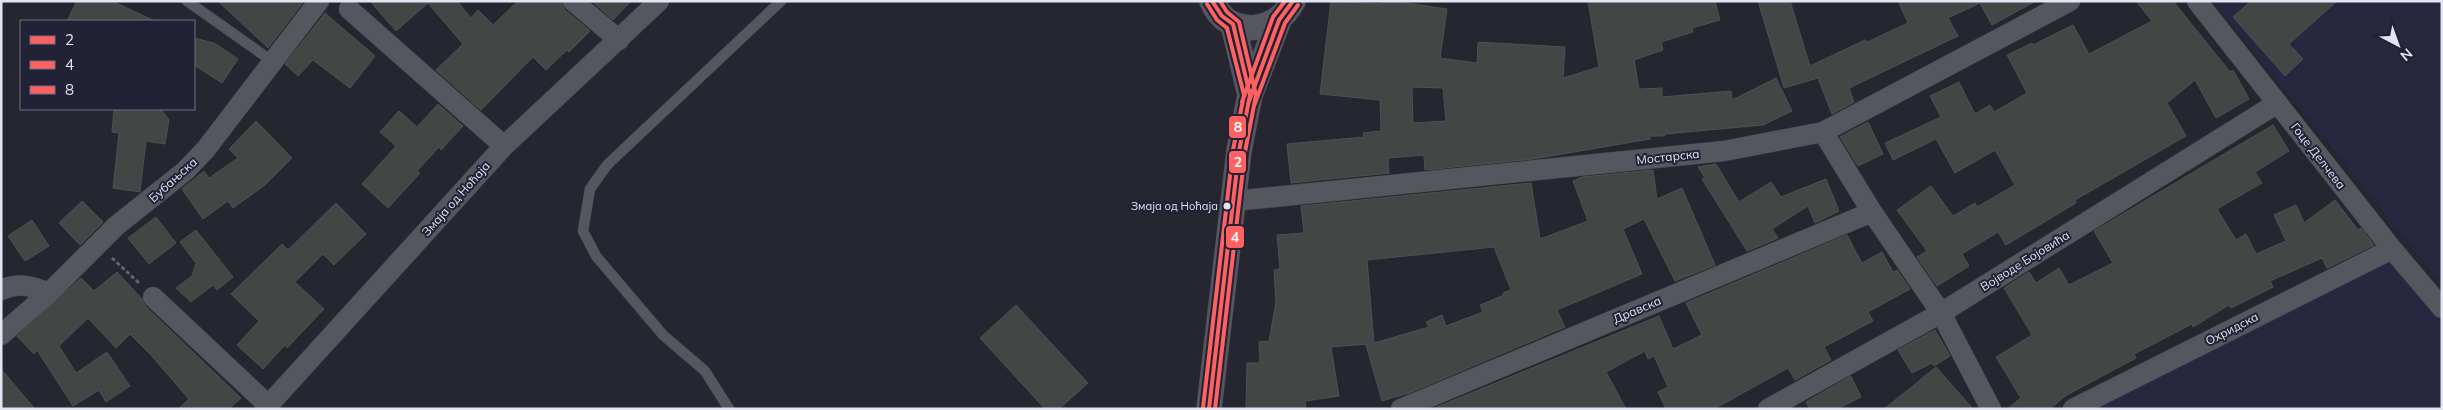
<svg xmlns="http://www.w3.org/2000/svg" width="2443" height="410" viewBox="0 0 2443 410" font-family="Mulish,sans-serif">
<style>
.built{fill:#27273f}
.building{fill:#444545;stroke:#4f5051;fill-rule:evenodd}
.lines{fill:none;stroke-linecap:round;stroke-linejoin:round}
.service-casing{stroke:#42434c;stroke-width:11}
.minor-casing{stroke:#42434c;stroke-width:21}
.tertiary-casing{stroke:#42434c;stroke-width:26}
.path{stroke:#63636c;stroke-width:3;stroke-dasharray:4 2.5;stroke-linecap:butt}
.service{stroke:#56565f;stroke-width:10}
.minor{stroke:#56565f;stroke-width:20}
.tertiary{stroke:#56565f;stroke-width:25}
.bus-1-casing{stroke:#212236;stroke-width:8}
.bus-2-casing{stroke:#212236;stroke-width:8}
.bus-3-casing{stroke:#212236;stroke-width:8}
.bus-1{stroke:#ff6060;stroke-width:4}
.bus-2{stroke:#ff6060;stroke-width:4}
.bus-3{stroke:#ff6060;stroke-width:4}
.bus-dot{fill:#e4e5f2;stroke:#212236;stroke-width:2}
.labels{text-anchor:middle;stroke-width:4;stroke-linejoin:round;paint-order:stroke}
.bus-label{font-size:11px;fill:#e4e5f2;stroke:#212236;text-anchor:end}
.street-label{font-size:12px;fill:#e4e5f2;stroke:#212236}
.line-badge{stroke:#212236;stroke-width:2}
.badge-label{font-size:14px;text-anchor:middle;font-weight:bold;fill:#fff}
</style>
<rect width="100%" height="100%" fill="#262631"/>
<path class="built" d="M2213 1H2442V284L2414 250Z
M2391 261 2442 322V409H2095Z"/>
<path class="building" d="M77 1H112L155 21H67Z
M218 1H304L268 48Z
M370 1H457L471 18 478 10 493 25 518 1H561L565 10 590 31 569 52 567 50 546 70 533 57 481 110 436 70 463 44 428 3 396 31Z
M592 1H631L613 20Z
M1331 1 1382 4V1H1394L1447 9 1440 58 1477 63 1478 42 1565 47 1563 78 1599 67 1588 1H1715L1720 20 1692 28 1693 32 1661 42 1663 50 1634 60 1639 89 1662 88V97L1731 91 1732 100 1776 78 1792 111 1763 125 1665 134V136H1650V139L1533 159 1425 170 1424 155 1388 158 1389 173 1291 183 1287 144 1364 137 1363 133 1381 131 1380 100 1320 94ZM1412 87 1443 88 1446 121 1413 123Z
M1758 1H1790L1810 66 1865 40 1867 42 1908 23 1898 1H2036L1992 25 1980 3 1948 18 1958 36 1849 88 1854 102 1832 114 1818 78 1784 88Z
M2136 1H2173L2230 72 2233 70 2249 99 2216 118 2195 80 2167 103 2186 136 2075 200 2076 203 2006 245 1998 232 1962 254 1969 266 1937 286 1917 257 1927 251 1897 210 1931 186 1953 216 1975 203 1977 207 2015 185 1995 150 1955 173 1936 139 1893 160 1885 143 1941 117 1930 96 1959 82 1975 114 1990 105 1994 112 2027 93 2007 55 2032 43 2033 45 2073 25 2089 54 2152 21Z
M2251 1H2337L2289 44 2303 59 2285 76 2233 17Z
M325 13 375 56 350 88 313 60 298 76 285 64Z
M194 38 214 43 238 59 222 83 194 65Z
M438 104 463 126 441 150 439 147 417 171 420 173 388 208 362 184 396 146 380 132 399 111 417 127Z
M114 109H161L169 120 165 144 146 141 140 192 113 188 119 133 112 132Z
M256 121 292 158 265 185 233 208 228 201 203 219 182 189 204 171 209 178 238 158 229 149Z
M1868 122 1883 154 1858 166 1840 137Z
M2273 125 2289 151 2255 172 2262 183 2217 209 2236 240 2246 234 2256 254 2286 241 2274 215 2296 205 2304 223 2335 200 2358 230 2361 228 2374 245 2327 268 2322 258 2270 281 2273 287 2231 308 2229 305 2193 327 2192 324 2134 354 2136 358 2065 396 2050 409H2007L2021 398 1996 357 2032 335 2004 288 2029 272 2036 283 2059 268 2069 285 2113 263 2094 231Z
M1716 164 1739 202 1771 182 1781 197 1826 179 1839 211 1815 223 1808 206 1772 229 1778 238 1747 251 1702 179 1705 178 1698 167Z
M1653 170 1657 199 1682 188 1715 265 1675 281 1644 219 1623 229 1642 274 1557 310 1565 327 1409 393 1382 401 1366 345 1369 344 1331 347 1339 396 1305 401 1306 409H1246L1247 363H1260L1259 342 1269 341 1276 302 1274 270 1280 269 1277 235 1304 233 1301 206 1531 183 1540 239 1588 221 1573 181 1582 177ZM1494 247 1511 290 1503 293 1504 295 1480 305 1483 312 1446 326 1442 315 1426 322 1429 327 1374 343 1367 260Z
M82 201 103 222 80 245 59 223Z
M336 203 366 234 334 265 323 254 295 282 324 309 287 348 285 345 263 369 237 345 259 321 231 294 282 244 288 250Z
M156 217 176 243 149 264 128 238Z
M32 220 49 246 25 261 8 236Z
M196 230 233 277 217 290 213 285 191 302 176 288 192 276 196 263 180 242Z
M1847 235 1862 263 1882 252 1893 272 1897 270 1910 289 1868 312 1873 321 1824 347 1831 360 1795 380 1788 368 1714 409H1666L1658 392 1668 387 1654 356 1648 359 1645 351 1606 372 1626 409H1432L1659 316 1673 349 1702 335 1686 303Z
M117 272 142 299 145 306 241 398 229 409H178L189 399 150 354 130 334 116 348 88 318 59 346 76 373 107 352 130 386 106 402 99 390 73 406 37 350 34 354 17 336 81 278 94 291Z
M1016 305 1088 383 1059 409H1045L980 338Z
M1935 330 1950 356 1934 366 1932 363 1912 373 1898 350Z
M1936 367 1973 409H1884L1909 389Z
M1 369 35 409H1Z
M1851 376 1861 397 1837 409H1810L1806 402Z"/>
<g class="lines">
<defs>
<path id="service" d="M187 1 272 61
M729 409 705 371 663 335 596 256 583 231 590 189 607 165 781 1"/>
<path id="minor" d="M573 1 619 40
M2197 1 2392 249 2442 308
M349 9 504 146
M1823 132 1872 212 1941 313 1991 409
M1234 201 1724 151 1823 132 2070 1
M1 290C19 282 32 286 49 293
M153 297 268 405
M1 335 49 293 116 226 185 171 206 149 319 1
M265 409 504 146 659 1
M1401 409 1872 212
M1768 409 1941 313 2276 104
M2073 409 2392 249"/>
<path id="tertiary" d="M1212 1C1227 39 1277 34 1293 1
M1233 24 1250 95
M1209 409 1239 151 1250 95 1279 20"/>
</defs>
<use href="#service" class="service-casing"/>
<use href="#minor" class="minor-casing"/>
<use href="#tertiary" class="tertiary-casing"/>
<path class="path" d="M112 258 139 283"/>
<use href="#service" class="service"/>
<use href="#minor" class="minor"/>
<use href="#tertiary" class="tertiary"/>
<defs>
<path id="bus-1" d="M1248 104 1279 20 1293 1
M1209 409 1239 151 1250 95 1233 24 1222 16 1212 1"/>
<path id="bus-2" d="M1254 106 1285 23 1298 5
M1215 409 1245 152 1256 95 1239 22 1227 12 1220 1"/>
<path id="bus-3" d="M1242 102 1273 17 1285 1
M1203 408 1233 150 1244 95 1227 28 1217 20 1207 4"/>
</defs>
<use href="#bus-1" class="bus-1-casing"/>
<use href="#bus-2" class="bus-2-casing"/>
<use href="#bus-3" class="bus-3-casing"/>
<use href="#bus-1" class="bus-1"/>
<use href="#bus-2" class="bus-2"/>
<use href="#bus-3" class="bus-3"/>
</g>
<circle class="bus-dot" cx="1227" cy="206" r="4.5"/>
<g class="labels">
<g class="bus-label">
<text x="1218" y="210">Змаја од Ноћаја</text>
</g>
<g class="street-label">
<text transform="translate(2318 156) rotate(52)" y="4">Гоце Делчева</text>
<text transform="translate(1668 157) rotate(-6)" y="4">Мостарска</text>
<text transform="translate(173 180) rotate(-42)" y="4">Бубањска</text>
<text transform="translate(456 199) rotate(-48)" y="4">Змаја од Ноћаја</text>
<text transform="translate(2025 261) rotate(-32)" y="4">Војводе Бојовића</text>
<text transform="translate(1637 310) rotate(-23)" y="4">Дравска</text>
<text transform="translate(2232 329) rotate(-27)" y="4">Охридска</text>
</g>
</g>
<g class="line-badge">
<rect x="1228" y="115" width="19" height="24" rx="5" fill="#ff6060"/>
<rect x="1228" y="150" width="19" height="24" rx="5" fill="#ff6060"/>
<rect x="1225" y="225" width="20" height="24" rx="5" fill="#ff6060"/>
</g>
<g class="badge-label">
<text x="1238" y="132">8</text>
<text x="1238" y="167">2</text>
<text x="1235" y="242">4</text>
</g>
<rect width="2443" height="410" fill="none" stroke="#e4e5f2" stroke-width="5"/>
<rect x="20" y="20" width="175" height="90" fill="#212236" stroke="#6f7081"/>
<rect x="30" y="36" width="25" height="8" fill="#ff6060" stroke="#6f7081"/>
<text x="65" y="45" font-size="15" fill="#e4e5f2">2</text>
<rect x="30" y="61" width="25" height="8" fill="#ff6060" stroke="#6f7081"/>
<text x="65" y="70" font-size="15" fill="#e4e5f2">4</text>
<rect x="30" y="86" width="25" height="8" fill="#ff6060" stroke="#6f7081"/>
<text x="65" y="95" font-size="15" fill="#e4e5f2">8</text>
<g transform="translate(2398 45) rotate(139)" stroke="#212236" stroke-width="4" paint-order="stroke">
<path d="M0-4L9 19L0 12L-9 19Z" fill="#e4e5f2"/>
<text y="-8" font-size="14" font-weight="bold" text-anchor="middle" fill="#e4e5f2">N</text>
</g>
</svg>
